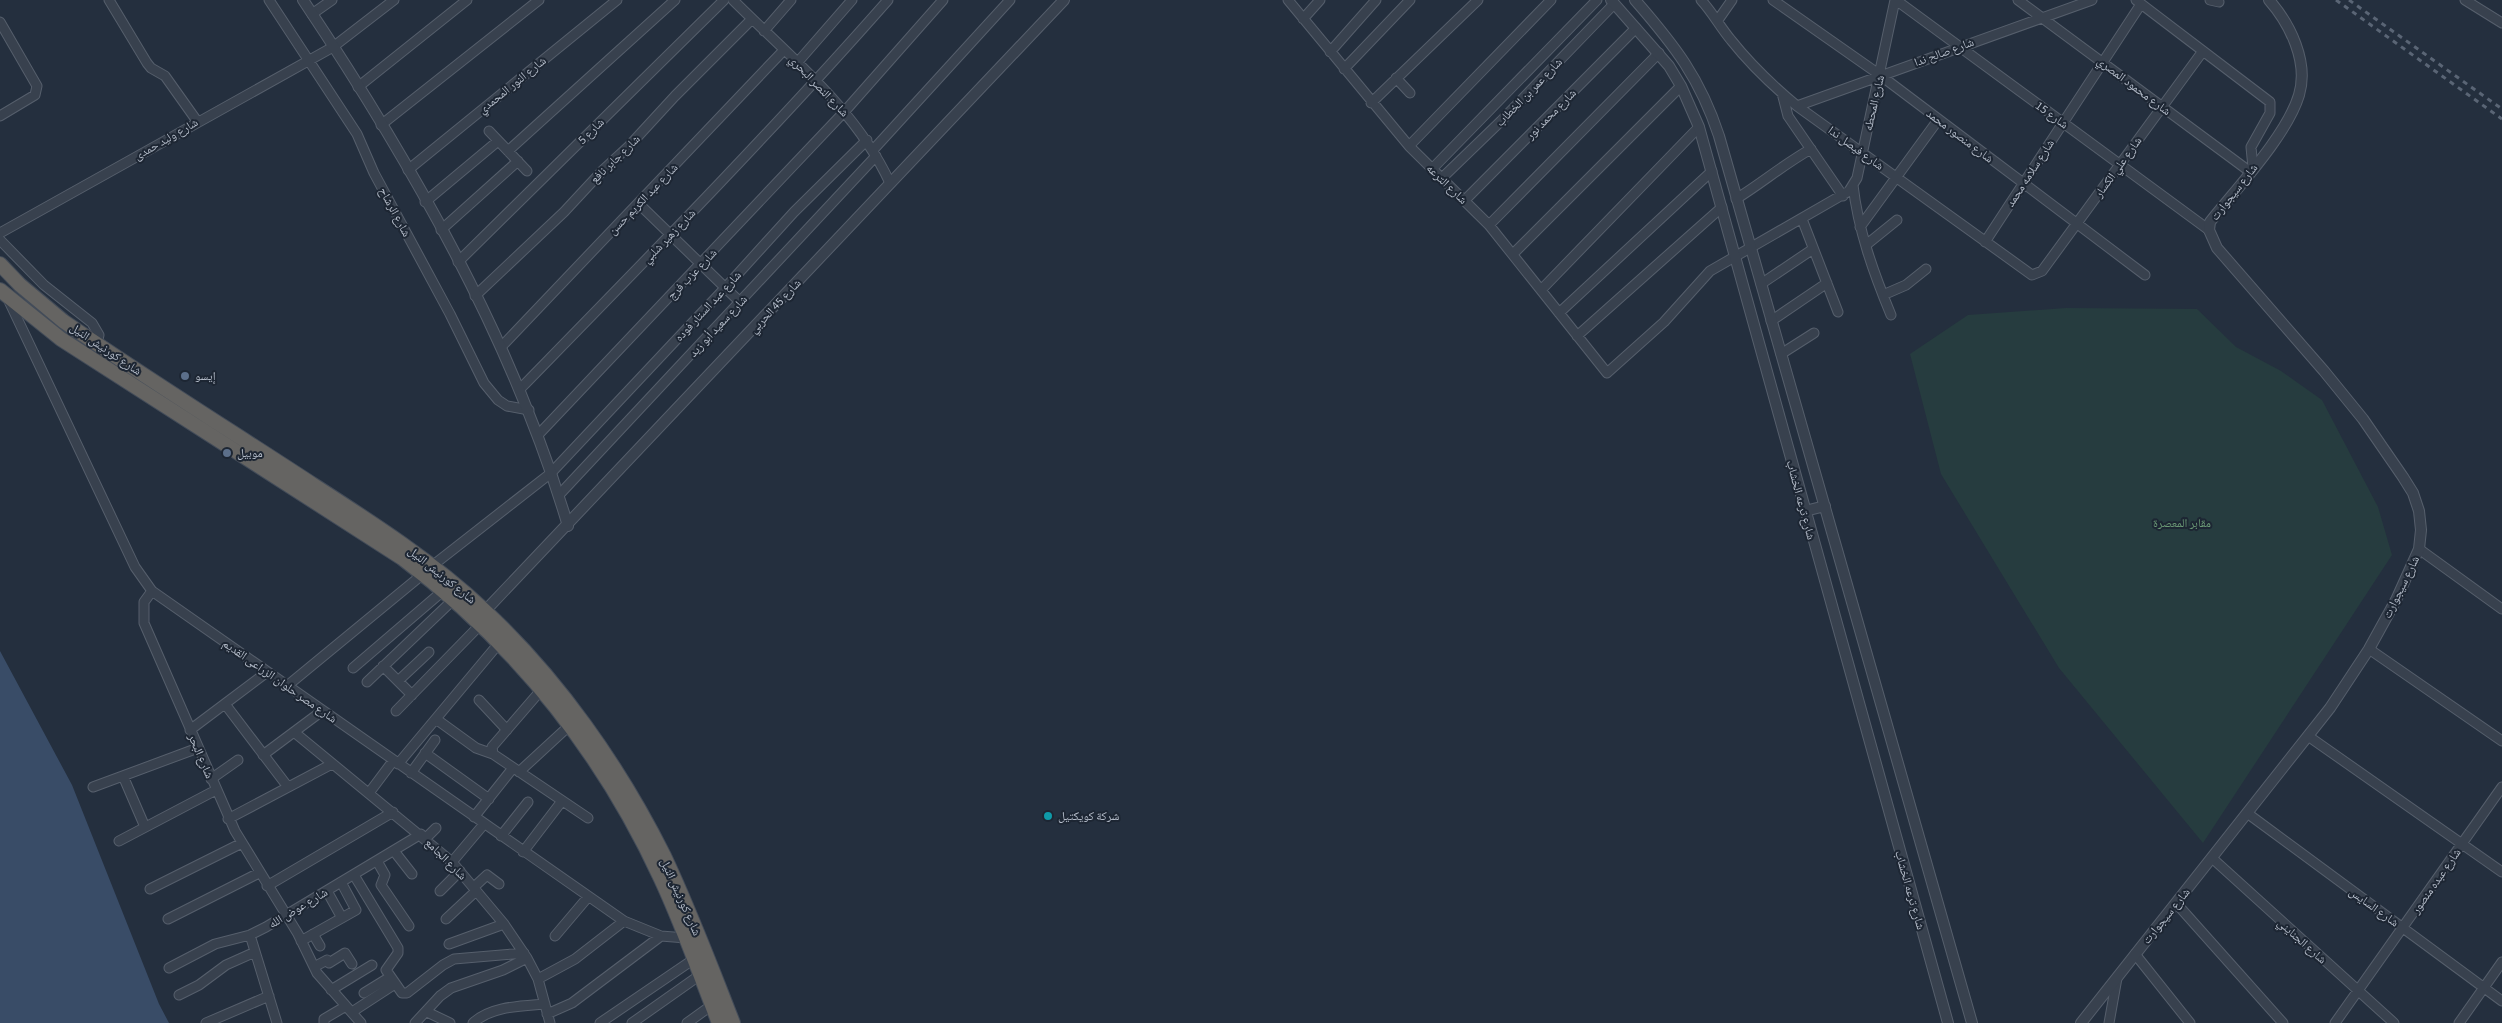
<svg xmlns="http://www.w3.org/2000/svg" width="2502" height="1023" viewBox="0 0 2502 1023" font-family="'Source Sans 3','Noto Naskh Arabic',sans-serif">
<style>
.green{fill:#263c3f}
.water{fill:#394c67}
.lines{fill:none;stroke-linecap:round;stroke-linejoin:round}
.minor-casing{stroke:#565f6c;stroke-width:11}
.tertiary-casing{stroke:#565f6c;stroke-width:12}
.trunk-casing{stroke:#434c59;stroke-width:16}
.minor{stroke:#38414e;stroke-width:9}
.tertiary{stroke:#38414e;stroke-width:10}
.trunk{stroke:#656462;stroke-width:14}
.rail{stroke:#5a6575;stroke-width:3;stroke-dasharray:5 5;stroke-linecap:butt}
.service-dot{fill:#5c6f8a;stroke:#1d2633;stroke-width:2}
.culture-dot{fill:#0f9aa8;stroke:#1d2633;stroke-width:2}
.labels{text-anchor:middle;stroke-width:4;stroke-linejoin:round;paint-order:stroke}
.street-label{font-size:12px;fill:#b4bcc9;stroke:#1d2633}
.poi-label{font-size:12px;fill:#b4bcc9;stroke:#1d2633;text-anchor:start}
.park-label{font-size:12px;fill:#6b9a76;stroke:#1d2633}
</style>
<rect width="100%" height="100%" fill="#242f3e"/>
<path class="green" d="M2066 308 2197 309 2236 347 2281 371 2322 400 2378 507 2392 555 2203 843 2059 668 1941 474 1910 354 1968 315Z"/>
<path class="water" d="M0 651 72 785 159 1004 169 1023H0Z"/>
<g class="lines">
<defs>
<path id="minor" d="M109 0 147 63 151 68 165 76 197 121
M269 0 357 134 374 173 450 314 484 383 498 400 507 406 529 410
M733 0C790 57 856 109 890 183
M1288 0 1409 146 1489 225 1607 373 1664 322 1710 271 1849 191 1857 178 1895 0
M1701 0C1713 13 1720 27 1731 40 1750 64 1773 86 1797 106L2032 275 2042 271 2203 51
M1773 0 1880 75 2145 275
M1896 0 2209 230
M2018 0 2249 171
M2136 0 2270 102V113L2251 147 2253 168
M2210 0 2219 2
M2465 0 2502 23
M312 14 332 0
M1303 19 1320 0
M1718 20 1732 0
M0 22 37 86 35 95 0 116
M764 31 791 0
M1330 52 1376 0
M797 63 852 0
M1344 69 1410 0
M1396 78 1410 93
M358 87 467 0
M1782 93 1788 116 1843 196
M1371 103 1478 0
M1797 106 2092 0
M381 125 539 0
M489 131 527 171
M1409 146 1551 0
M873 150 1010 0
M508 151 675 0
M1432 169 1597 0
M408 170 617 0
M1442 178 1501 121 1614 4
M1853 185C1858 230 1874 274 1891 315
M1736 199C1762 183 1784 164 1811 149
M1465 200 1636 28
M425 202 498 141
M639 204 740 302
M1802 219 1838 312
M1489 225 1659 53
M1860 227 1938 120
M441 230 518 161
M0 233 333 47 394 0
M0 240 44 285 92 323 99 335 97 344
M1985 242 2141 4
M1866 245 1897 220
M1513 254 1681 86
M458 262 724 0
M1761 284 1813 249
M1541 290 1699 127
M1883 295 1906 285 1926 269
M475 296 564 212 603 170 629 146 675 96 752 19
M8 299 135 567 152 591 624 921 661 936 686 938
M1559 313 1712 171
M1771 321 1827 283
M1577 336 1722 207
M502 346 784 50
M1781 354 1814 333
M521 388C645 261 770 134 888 0
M538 435 845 111 943 0
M559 495 876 156
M2419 549 2502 609
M432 566 551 473 725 288 794 212 867 140
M152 591 144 602V623L235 831 298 934 317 973 361 1023
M2369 649 2502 741
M383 666 412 695
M353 668 444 590
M398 681 429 652
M367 682 454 599
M287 686 423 574
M479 700 507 730
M225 704 288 787
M396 711 481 624
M436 719 476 748 493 754 588 818
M190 730 267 672
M294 732 452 862 504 924 527 958 538 979 550 1023
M2308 736 2502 872
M425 753 489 799
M493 754 492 747 542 689
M263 755 322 711
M398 764 500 642
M519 772 570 725
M411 773 435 740
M123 776 145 827
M211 779 238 760
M93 787 198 748
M369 793 393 761
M2247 813 2502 1001
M474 817 513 768
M228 819 332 764
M501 836 528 802
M426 838 436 828
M119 841 216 790
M394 851 412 874
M523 852 562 801
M2212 858 2394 1023
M377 861 385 875 381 885 409 926
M452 862 484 824
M354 875 398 948V953L386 970 402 993H407L443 965 454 959 524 953
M267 886 393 812
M474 887 487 875 499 884
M150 889 242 843
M327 891 342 918
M440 891 460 871
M2176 903 2283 1023
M168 919 259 873
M446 919 476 891
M313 934 320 946
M250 935 277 1023
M555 936 588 897
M301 941 356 910 341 882
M449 944 504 924
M2135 954 2190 1023
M314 967 327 960 329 963 345 953 352 964
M169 968 215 944 250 935 266 927 421 834
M538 979 575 959 624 921
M331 990 372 965
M364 993 390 977
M179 995 199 985 226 965 255 952
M352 1012 395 984
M427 1012 450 1023
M547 1014 572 1003 661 936
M206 1023 269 996
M324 1023V1019L346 1006
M415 1023 440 996 451 988 503 970 527 958
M473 1023C491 1006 522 1006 545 1004
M600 1023 694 959
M632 1023 700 975
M687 1023 712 1005
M2109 1023 2117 978
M2335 1023 2502 787
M2459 1023 2502 962"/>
<path id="tertiary" d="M303 0C410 160 513 340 568 526
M1611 0 1669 66 1681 86 1699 127 1948 1023
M1635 0C1675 46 1700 78 1719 136L1972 1023
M1805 511 1825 506
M485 611 1064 0
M2081 1023 2330 708 2369 649 2396 600 2419 549 2421 530 2419 511 2413 493 2403 477 2363 419 2324 371 2217 248 2209 230 2210 222C2237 188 2287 135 2299 95 2309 62 2290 24 2269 0"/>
<path id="trunk" d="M0 264 20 285 63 321C146 378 231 431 315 486 374 524 433 562 484 610 558 679 619 766 664 856 690 911 711 967 733 1023
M0 290 61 339 402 558C515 643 602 751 661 879 683 926 700 975 719 1023"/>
</defs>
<use href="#minor" class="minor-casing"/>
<use href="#tertiary" class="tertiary-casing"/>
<use href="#trunk" class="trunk-casing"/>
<use href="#minor" class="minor"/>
<use href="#tertiary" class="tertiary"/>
<use href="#trunk" class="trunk"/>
<path class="rail" d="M2336 0 2502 119
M2349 0 2502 109"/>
</g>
<g class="service-dot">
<circle cx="185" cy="376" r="5"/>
<circle cx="227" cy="453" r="5"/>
</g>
<circle class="culture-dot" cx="1048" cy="816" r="5"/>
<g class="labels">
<g class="street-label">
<text transform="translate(1944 52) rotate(-20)" y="4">شارع صالح ندا</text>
<text transform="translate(512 85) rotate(-39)" y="4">شارع النور المحمدي</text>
<text transform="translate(819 86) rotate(46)" y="4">شارع النصر البحري</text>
<text transform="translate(2134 86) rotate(37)" y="4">شارع محمود المصري</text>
<text transform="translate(1529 92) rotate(-46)" y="4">شارع عمر بن الخطاب</text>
<text transform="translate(1874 103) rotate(-77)" y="4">شارع المحطه</text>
<text transform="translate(1551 114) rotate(-45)" y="4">شارع محمد نور</text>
<text transform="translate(2052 115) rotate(36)" y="4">شارع 15</text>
<text transform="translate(591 131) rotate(-45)" y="4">شارع 5</text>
<text transform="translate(1960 136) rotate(37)" y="4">شارع منصور محمد</text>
<text transform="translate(166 139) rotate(-30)" y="4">شارع وليد حمدى</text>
<text transform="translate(1856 148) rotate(36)" y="4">شارع فيصل ندا</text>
<text transform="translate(615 159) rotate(-44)" y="4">شارع جابر نافع</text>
<text transform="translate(2118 167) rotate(-54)" y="4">شارع علي الكسار</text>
<text transform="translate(2030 173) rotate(-57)" y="4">شارع سلامه محمد</text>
<text transform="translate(1447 184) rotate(44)" y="4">شارع الترعه</text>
<text transform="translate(2234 192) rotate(-52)" y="4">شارع سيجوارت</text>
<text transform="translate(643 199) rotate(-46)" y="4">شارع عبد الكريم حسن</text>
<text transform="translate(395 212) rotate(62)" y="4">شارع الرشاح</text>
<text transform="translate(669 236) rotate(-46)" y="4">شارع زهير شلبي</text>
<text transform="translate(692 274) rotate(-46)" y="4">شارع عزب فرج</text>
<text transform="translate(708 306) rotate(-47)" y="4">شارع عبد الستار فوده</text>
<text transform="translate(775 306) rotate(-47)" y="4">شارع 45 الحربي</text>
<text transform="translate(718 326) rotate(-47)" y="4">شارع سعيد أبو زيد</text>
<text transform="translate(106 349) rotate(34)" y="4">شارع كورنيش النيل</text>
<text transform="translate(1801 500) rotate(75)" y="4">شارع ترعه الخشاب</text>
<text transform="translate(442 575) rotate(39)" y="4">شارع كورنيش النيل</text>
<text transform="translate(2401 587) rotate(-64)" y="4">شارع سيجوارت</text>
<text transform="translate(280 681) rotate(35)" y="4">شارع مصر حلوان الزراعى القديم</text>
<text transform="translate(201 756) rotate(67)" y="4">شارع البحر</text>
<text transform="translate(446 859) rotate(45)" y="4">شارع الجامع</text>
<text transform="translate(2436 881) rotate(-55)" y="4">شارع عبده منصور</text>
<text transform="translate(1910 890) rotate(74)" y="4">شارع ترعه الخشاب</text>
<text transform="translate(681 897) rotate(66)" y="4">شارع كورنيش النيل</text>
<text transform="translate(2374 907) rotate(36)" y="4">شارع السايس</text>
<text transform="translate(298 908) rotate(-31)" y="4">شارع عوض الله</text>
<text transform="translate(2166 916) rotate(-51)" y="4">شارع سيجوارت</text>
<text transform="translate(2302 941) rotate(42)" y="4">شارع الجنايني</text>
</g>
<g class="poi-label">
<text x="195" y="380">إيسو</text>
<text x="237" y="457">موبيل</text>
<text x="1058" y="820">شركة كويكتيل</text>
</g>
<g class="park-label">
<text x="2182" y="527">مقابر المعصرة</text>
</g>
</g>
</svg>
